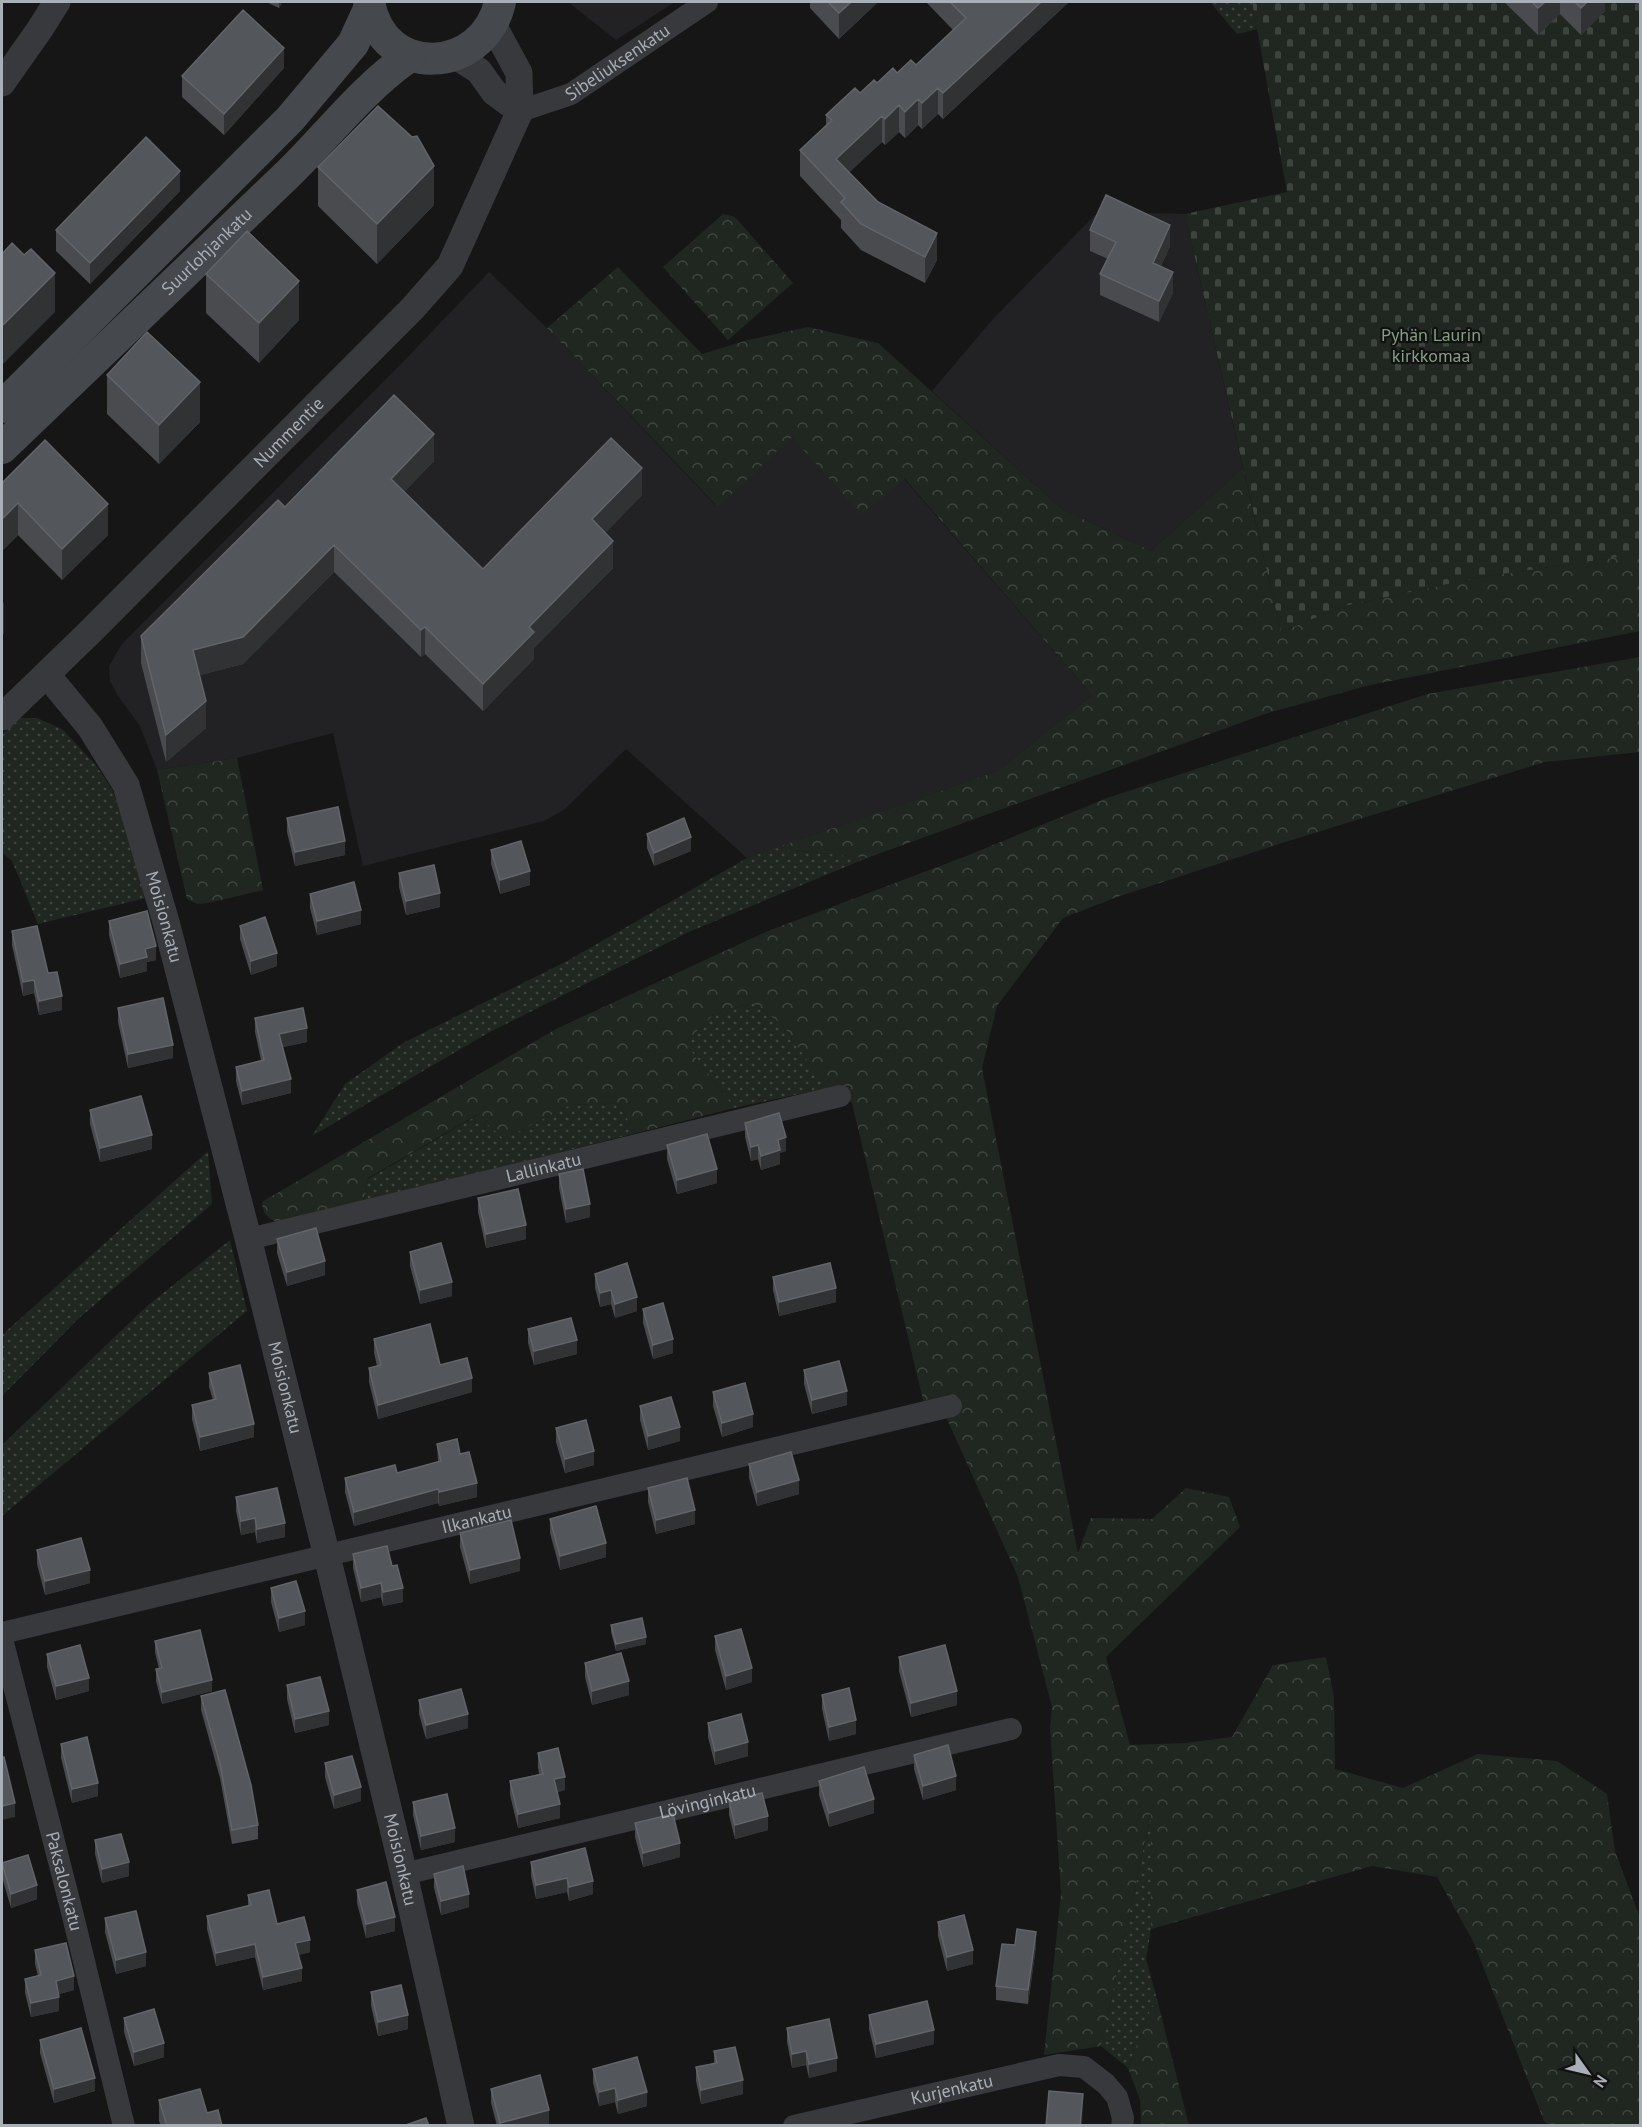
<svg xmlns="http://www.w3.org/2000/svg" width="1642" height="2127" viewBox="0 0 1642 2127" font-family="'PT Sans',sans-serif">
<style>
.built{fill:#222224}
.grass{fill:url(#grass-dots)}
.forest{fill:url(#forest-crowns)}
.cemetery{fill:url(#cemetery-stones)}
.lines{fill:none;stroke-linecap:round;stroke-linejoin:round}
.minor{stroke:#37393c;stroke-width:22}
.tertiary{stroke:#37393c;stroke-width:27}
.secondary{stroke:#45484c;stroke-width:32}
.wall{fill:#494b4f}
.shaded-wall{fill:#303234}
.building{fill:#53565a;stroke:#616469;stroke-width:1.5}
.labels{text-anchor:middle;stroke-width:4.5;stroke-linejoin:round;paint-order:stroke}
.street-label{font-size:18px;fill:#a8afb7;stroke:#111112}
.park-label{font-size:18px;fill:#83a181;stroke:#111112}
</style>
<defs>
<pattern id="grass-dots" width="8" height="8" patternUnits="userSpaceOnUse" patternTransform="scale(1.5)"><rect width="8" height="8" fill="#202720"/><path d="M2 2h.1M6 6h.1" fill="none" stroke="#3e443e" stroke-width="1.8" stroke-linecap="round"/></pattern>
<pattern id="forest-crowns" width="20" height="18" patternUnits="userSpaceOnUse" patternTransform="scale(1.5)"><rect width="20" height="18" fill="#202720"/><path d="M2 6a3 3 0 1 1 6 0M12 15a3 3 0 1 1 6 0" fill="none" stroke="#3e443e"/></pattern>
<pattern id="cemetery-stones" width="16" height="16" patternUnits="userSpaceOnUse" patternTransform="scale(1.5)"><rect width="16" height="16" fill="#202720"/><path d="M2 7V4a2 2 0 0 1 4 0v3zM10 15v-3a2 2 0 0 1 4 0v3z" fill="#3e443e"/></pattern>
</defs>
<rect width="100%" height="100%" fill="#161617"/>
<path class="built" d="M568 2H675L616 40Z
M1107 212 1185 214 1243 468 1151 551 1062 509 932 391 992 320 1095 215Z
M489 272 547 328 717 507 792 436 861 513 904 479 1092 695 998 771 747 858 626 749 565 809 544 821 363 866 333 733 237 758 157 770 140 726 118 696 110 681 109 666 122 644 399 366Z"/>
<path class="grass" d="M1210 2H1252L1257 29 1237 34Z
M19 718H37L62 729 95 764 112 789 132 841 146 898 38 924 12 861 2 852V734Z
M775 848 867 858 691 931 488 1033 312 1136 345 1084 403 1043 567 961 747 858Z
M752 1003 783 1025 819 1077 832 1087 734 1108 685 1043 713 1015Z
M617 1103 637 1133 364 1201 368 1179 478 1115 504 1139 570 1105Z
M208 1151 212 1204 78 1319 2 1396V1335Z
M230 1240 247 1311 2 1516V1445L148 1305Z
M1152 1809 1151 1929 1146 1959 1156 1995 1128 2068 1101 2046Z"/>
<path class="forest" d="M723 214 735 217 793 283 728 340 663 267Z
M618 267 702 354 748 340 808 327 878 343 1062 509 1151 551 1243 468 1281 632 1344 606 1481 577 1640 554V631L1366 686 1265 714 867 858 775 848 998 771 1092 695 905 479 861 514 792 437 718 507 547 328Z
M1640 657V752L1545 762 1282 843 1117 897 1063 918 997 1006 982 1068 1078 1553 1091 1518 1152 1519 1186 1488 1229 1497 1240 1527 1106 1657 1130 1745 1186 1743 1232 1737 1273 1665 1326 1657 1334 1697 1335 1769 1403 1788 1478 1754 1557 1761 1607 1794 1615 1851 1640 1918V2125L1551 2126 1544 2121 1473 1941 1437 1877 1372 1866 1151 1929V1813L1101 2046 1044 2055 1061 1894 1050 1727 1052 1707 1018 1577 947 1419 924 1404 852 1103 819 1077 783 1025 752 1003 713 1015 685 1043 734 1108 637 1133 617 1103 570 1105 504 1139 477 1115 368 1178 364 1201 280 1223C267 1218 264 1216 262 1202L556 1029 768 931 969 855 1107 798 1427 694Z
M237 758 263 890 208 903 197 904 187 899 157 770Z
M1156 1995 1189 2125H1141L1140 2100 1128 2068Z"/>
<path class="cemetery" d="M1252 2H1640V554L1481 577 1344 606 1281 632 1185 214 1287 192Z"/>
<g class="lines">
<g class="minor">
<path id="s1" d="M520 111 571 94 707 2"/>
<path id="s2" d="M249 1239 840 1096"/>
<path id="s3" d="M2 1633 951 1406"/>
<path id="s4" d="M2 1639 73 1916 124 2126"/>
<path id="s5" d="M404 1874 1011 1729"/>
<path id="s6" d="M794 2126 1059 2065 1084 2067 1106 2084 1117 2097 1123 2118 1122 2126"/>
</g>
<g class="tertiary">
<path d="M454 55 479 71 494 92 520 111"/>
<path d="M2 83 40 29 57 2"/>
<path id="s7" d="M47 675 90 727 126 785 166 922 247 1234 343 1621 404 1874 461 2126"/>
<path id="s8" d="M2 717 89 633 412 309 450 266 520 111 519 73 492 23"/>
</g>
<g class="secondary">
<path d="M369 2C383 81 484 74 500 2"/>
<path d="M2 407 290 119 353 44 370 7"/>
<path id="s9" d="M2 448C97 356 193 265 289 173 329 134 363 88 410 56"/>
</g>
</g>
<path class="wall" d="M266 2H282L279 8Z
M810 2H878L839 39 810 8Z
M926 2H1069L943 119 938 114 922 129 918 125 905 138 899 132 885 145 882 142 849 172 878 202 937 260 925 283 861 250 841 228V220L800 176V150L826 126V115L877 83 916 65 953 30Z
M1504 2H1605V11L1581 35 1560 14 1538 35Z
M284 68 224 135 182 97V76Z
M412 137 434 205 377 264 318 206V167Z
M180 191 90 284 56 251V230Z
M1090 230 1170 246 1161 266 1173 293 1159 322 1100 295V274L1108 259 1090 251Z
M206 274 299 320 259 363 206 313Z
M107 375 200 422 159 464 107 414Z
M434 461 404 492 483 569 642 495 605 533 613 568 534 648V659L483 711 425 654 421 657 334 572 243 664 200 675 206 728 166 762 141 663V636L285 507Z
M2 483 108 535 62 580 18 535 2 551Z
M287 818 345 855 295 866 287 832Z
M647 834 691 851 654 866 647 848Z
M491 850 530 885 500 894 491 864Z
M399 873 440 907 406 915 399 887Z
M310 894 361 924 317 935 310 908Z
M109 921 156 960 147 962V971L120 978 109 935Z
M240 926 277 966 251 975 240 939Z
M12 931 48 973 62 1010 39 1015 34 993 23 996 12 945Z
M118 1008 173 1058 128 1068 118 1022Z
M255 1018 307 1042 283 1047 291 1093 242 1105 236 1081V1067L261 1060 255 1032Z
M90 1110 152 1149 100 1162 90 1124Z
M745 1123 786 1151 780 1153V1164L761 1170 758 1159 751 1161 745 1137Z
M667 1145 717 1183 677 1194 667 1159Z
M559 1174 590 1217 566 1223 559 1188Z
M478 1198 526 1239 486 1248 478 1212Z
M277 1239 325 1275 287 1286 277 1253Z
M410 1252 452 1296 420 1304 410 1266Z
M595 1274 637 1311 615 1318 611 1304 600 1307 595 1288Z
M773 1277 836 1302 779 1316 773 1290Z
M643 1309 673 1353 653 1359 643 1323Z
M528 1329 577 1354 534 1365 528 1343Z
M374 1339 440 1365 472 1392 378 1419 369 1382V1368L377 1366 374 1353Z
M804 1370 847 1405 812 1414 804 1384Z
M209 1373 254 1437 200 1451 192 1419V1405L213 1400 209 1387Z
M713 1392 753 1427 722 1437 713 1406Z
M640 1406 680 1441 648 1450 640 1420Z
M556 1428 594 1465 565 1473 556 1442Z
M437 1444 460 1454 477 1497 439 1506 438 1503 354 1526 345 1492V1478L397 1473 438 1462Z
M749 1464 799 1494 757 1506 749 1478Z
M648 1488 695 1524 656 1534 648 1502Z
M236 1497 285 1537 257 1543 255 1532 241 1535 236 1511Z
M550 1519 606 1557 560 1570 550 1533Z
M460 1533 520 1571 470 1584 460 1547Z
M37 1550 90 1583 45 1595 37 1564Z
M353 1554 392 1566 403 1602 383 1606 381 1597 361 1602 353 1568Z
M271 1588 305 1625 279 1632 271 1602Z
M611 1625 646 1644 616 1651 611 1632Z
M715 1636 752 1682 726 1690 715 1650Z
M155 1641 212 1691 162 1704 156 1681V1669H159L155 1652Z
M47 1654 89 1691 56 1700 47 1667Z
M899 1657 957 1705 911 1717 899 1671Z
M585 1663 629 1695 592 1705 585 1677Z
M287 1685 329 1725 295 1733 287 1699Z
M822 1695 856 1734 829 1741 822 1709Z
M201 1696 258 1825V1839L232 1844 220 1778 201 1710Z
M419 1700 468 1728 426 1739 419 1714Z
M708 1723 748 1756 715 1765 708 1737Z
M61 1744 98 1796 72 1803 61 1758Z
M538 1753 565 1790 557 1792 560 1818 518 1828 510 1795V1781L539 1774 538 1767Z
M914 1755 956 1790 923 1800 914 1769Z
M325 1763 361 1801 334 1809 325 1777Z
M819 1781 874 1813 829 1827 819 1795Z
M729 1801 768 1830 735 1839 729 1815Z
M413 1802 455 1842 421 1850 413 1815Z
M635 1823 680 1857 643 1867 635 1837Z
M95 1840 129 1876 102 1883 95 1854Z
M585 1848 593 1894 569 1901 567 1892 536 1899 531 1876V1862Z
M2 1863 37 1899 11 1908 2 1877Z
M434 1874 469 1907 441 1915 434 1888Z
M357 1890 395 1931 366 1938 357 1903Z
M248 1895 277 1924 310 1952 298 1955 302 1981 263 1990 255 1957 216 1966 207 1929V1916L248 1906Z
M105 1918 146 1966 116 1974 105 1932Z
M938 1922 973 1964 947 1971 938 1936Z
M1015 1945 1036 1946 1028 2004 996 2000V1986Z
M35 1950 74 1990 59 1994V2011L31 2017 25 1993V1979L38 1976 35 1964Z
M371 1992 408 2029 378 2036 371 2006Z
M869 2015 934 2044 876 2058 869 2029Z
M124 2018 164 2057 134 2066 124 2032Z
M787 2028 837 2071 809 2078 806 2065 792 2068 787 2042Z
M40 2040 95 2091 54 2103 40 2053Z
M714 2051 743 2094 701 2104 696 2081V2067L714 2063Z
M593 2069 647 2106 618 2114 615 2102 599 2106 593 2083Z
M491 2089 549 2124 543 2126H497L491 2103Z
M159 2100 207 2113 222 2126H161L159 2121Z"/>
<path class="shaded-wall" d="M279 2H282L279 8Z
M851 2H878L839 39V13Z
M1041 2H1069L943 119V93Z
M1545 2H1560V14L1538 35V8Z
M1587 2H1605V11L1581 35V8Z
M284 48V68L224 135V114Z
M938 88V114L922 129V103Z
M918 99V125L905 138V112Z
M899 105V132L885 145V119Z
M882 116V142L836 185V159Z
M434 166V205L377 264V224Z
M180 171V191L90 284V263Z
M1170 225V246L1153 283V263Z
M937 233V260L925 283V257Z
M1173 272V293L1159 322V301Z
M55 273V312L2 365V326Z
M299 281V320L259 363V323Z
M200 382V422L159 464V425Z
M434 434V461L391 506V479Z
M642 468V495L592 547V519Z
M18 503V535L2 551V519Z
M108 504V535L62 580V549Z
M613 541V568L534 648V659L483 711V684L529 627Z
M334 545V572L243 664 193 677V650Z
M4 602V633L2 636V604Z
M425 627V654L421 657V630Z
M206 701V728L166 762V735Z
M691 837V851L654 866V853Z
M345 841V855L295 866V852Z
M530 871V885L500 894V880Z
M440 893V907L406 915V901Z
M361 910V924L317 935V921Z
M156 946V960L147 962V971L120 978V964L145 949Z
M277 953V966L251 975V961Z
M34 980V993L23 996V982Z
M62 996V1010L39 1015V1001Z
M307 1028V1042L279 1048V1034Z
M173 1045V1058L128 1068V1054Z
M291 1079V1093L242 1105V1091Z
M152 1135V1149L100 1162V1148Z
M786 1137V1151L780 1153V1164L761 1170V1156L778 1140Z
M758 1145V1159L751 1161V1147Z
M717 1169V1183L677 1194V1180Z
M590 1204V1217L566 1223V1209Z
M526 1225V1239L486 1248V1234Z
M325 1261V1275L287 1286V1272Z
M452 1282V1296L420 1304V1290Z
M836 1288V1302L779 1316V1302Z
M611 1290V1304L600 1307V1293Z
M637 1297V1311L615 1318V1304Z
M673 1339V1353L653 1359V1345Z
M577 1340V1354L534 1365V1351Z
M472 1378V1392L378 1419V1405Z
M847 1391V1405L812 1414V1400Z
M753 1414V1427L722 1437V1423Z
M254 1424V1437L200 1451V1437Z
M680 1427V1441L648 1450V1436Z
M594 1451V1465L565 1473V1459Z
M799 1480V1494L757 1506V1492Z
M477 1483V1497L439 1506V1492Z
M438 1489V1503L354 1526V1512Z
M695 1510V1524L656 1534V1520Z
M255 1518V1532L241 1535V1521Z
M285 1523V1537L257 1543V1529Z
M606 1543V1557L560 1570V1556Z
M520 1558V1571L470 1584V1570Z
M90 1570V1583L45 1595V1581Z
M381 1583V1597L361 1602V1588Z
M403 1588V1602L383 1606V1592Z
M305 1611V1625L279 1632V1618Z
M646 1637V1644L616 1651V1644Z
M752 1668V1682L726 1690V1676Z
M89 1678V1691L56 1700V1686Z
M212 1680V1691L162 1704V1692Z
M629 1681V1695L592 1705V1691Z
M957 1691V1705L911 1717V1703Z
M329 1711V1725L295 1733V1719Z
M468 1714V1728L426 1739V1725Z
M856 1720V1734L829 1741V1727Z
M748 1742V1756L715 1765V1751Z
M956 1776V1790L923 1800V1786Z
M565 1777V1790L554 1793V1779Z
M98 1783V1796L72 1803V1789Z
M361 1787V1801L334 1809V1795Z
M874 1799V1813L829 1827V1813Z
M15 1803V1817L2 1820V1806Z
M560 1804V1818L518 1828V1814Z
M768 1816V1830L735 1839V1825Z
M455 1828V1842L421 1850V1836Z
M680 1843V1857L643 1867V1853Z
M129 1862V1876L102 1883V1869Z
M567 1878V1892L536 1899V1885Z
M593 1881V1894L569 1901V1887Z
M37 1885V1899L11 1908V1894Z
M469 1894V1907L441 1915V1901Z
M395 1917V1931L366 1938V1924Z
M1036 1932V1946L1028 2004V1990Z
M310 1940V1952L295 1956V1943Z
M255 1944V1957L216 1966V1953Z
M973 1950V1964L947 1971V1957Z
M146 1952V1966L116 1974V1960Z
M302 1968V1981L263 1990V1977Z
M74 1976V1990L56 1995V1981Z
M59 1997V2011L31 2017V2003Z
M408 2015V2029L378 2036V2022Z
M934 2030V2044L876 2058V2044Z
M164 2043V2057L134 2066V2052Z
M806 2051V2065L792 2068V2054Z
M837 2058V2071L809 2078V2064Z
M95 2078V2091L54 2103V2089Z
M743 2080V2094L701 2104V2090Z
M615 2088V2102L599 2106V2092Z
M647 2092V2106L618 2114V2100Z
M1083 2094 1082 2126H1080Z
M549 2110V2124L543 2126H500V2123Z"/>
<path class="building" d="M828 2H851L839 13Z
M950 2H1041L943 93 938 88 922 103 918 99 905 112 899 105 885 119 882 116 836 159 878 202 937 233 925 257 861 224 841 202 845 198 800 150 832 120 826 115 855 88 860 93 874 80 877 83 893 68 897 73 911 60 916 65 966 18Z
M1532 2H1545L1538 8Z
M1575 2H1587L1581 8Z
M243 10 284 48 224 114 182 76Z
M378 106 412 137 417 136 434 166 377 224 318 167Z
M146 137 180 171 90 263 56 230Z
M1106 195 1170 225 1153 263 1173 272 1159 301 1100 274 1116 242 1090 230Z
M247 231 299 281 259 323 206 274Z
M12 243 24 255 31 249 55 273 2 326V254Z
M147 332 200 382 159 425 107 375Z
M394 395 434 434 391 479 483 569 611 438 642 468 592 519 613 541 529 627 534 632 483 684 425 627 421 630 334 545 243 637 193 650 206 701 166 735 141 636 278 500 285 507Z
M45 440 108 504 62 549 18 503 2 519V483Z
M338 807 345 841 295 852 287 818Z
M684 818 691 837 654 853 647 834Z
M521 841 530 871 500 880 491 850Z
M434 865 440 893 406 901 399 873Z
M354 882 361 910 317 921 310 894Z
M147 911 156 946 145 949 147 957 120 964 109 921Z
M265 917 277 953 251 961 240 926Z
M37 926 48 973 57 972 62 996 39 1001 34 980 23 982 12 931Z
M163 998 173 1045 128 1054 118 1008Z
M303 1008 307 1028 279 1034 291 1079 242 1091 236 1067 264 1060 255 1018Z
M141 1096 152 1135 100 1148 90 1110Z
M779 1113 786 1137 778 1140 780 1150 761 1156 758 1145 751 1147 745 1123Z
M707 1134 717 1169 677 1180 667 1145Z
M583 1169 590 1204 566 1209 559 1174Z
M518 1189 526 1225 486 1234 478 1198Z
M316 1228 325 1261 287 1272 277 1239Z
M441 1243 452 1282 420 1290 410 1252Z
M627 1263 637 1297 615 1304 611 1290 600 1293 595 1274Z
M830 1263 836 1288 779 1302 773 1277Z
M663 1303 673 1339 653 1345 643 1309Z
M571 1318 577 1340 534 1351 528 1329Z
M430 1324 440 1365 467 1358 472 1378 378 1405 369 1368 381 1365 374 1339Z
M839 1361 847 1391 812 1400 804 1370Z
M240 1365 254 1424 200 1437 192 1405 216 1399 209 1373Z
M745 1383 753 1414 722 1423 713 1392Z
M671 1397 680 1427 648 1436 640 1406Z
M586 1420 594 1451 565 1459 556 1428Z
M457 1439 460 1454 469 1452 477 1483 439 1492 438 1489 354 1512 345 1478 395 1465 397 1473 441 1461 437 1444Z
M791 1452 799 1480 757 1492 749 1464Z
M687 1478 695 1510 656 1520 648 1488Z
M277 1488 285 1523 257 1529 255 1518 241 1521 236 1497Z
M596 1506 606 1543 560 1556 550 1519Z
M511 1520 520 1558 470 1570 460 1533Z
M81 1538 90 1570 45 1581 37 1550Z
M387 1546 392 1566 397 1565 403 1588 383 1592 381 1583 361 1588 353 1554Z
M296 1581 305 1611 279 1618 271 1588Z
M642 1618 646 1637 616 1644 611 1625Z
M741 1629 752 1668 726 1676 715 1636Z
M200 1630 212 1680 162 1692 156 1669 162 1668 155 1641Z
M80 1645 89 1678 56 1686 47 1654Z
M945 1645 957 1691 911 1703 899 1657Z
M621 1653 629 1681 592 1691 585 1663Z
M320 1677 329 1711 295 1719 287 1685Z
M849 1688 856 1720 829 1727 822 1695Z
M461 1689 468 1714 426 1725 419 1700Z
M225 1690 251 1785 258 1825 232 1830 220 1764 201 1696Z
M741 1714 748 1742 715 1751 708 1723Z
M87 1737 98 1783 72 1789 61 1744Z
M948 1745 956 1776 923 1786 914 1755Z
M558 1748 565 1777 554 1779 560 1804 518 1814 510 1781 543 1774 538 1753Z
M352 1756 361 1787 334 1795 325 1763Z
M2 1757H4L15 1803 2 1806Z
M864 1767 874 1799 829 1813 819 1781Z
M762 1793 768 1816 735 1825 729 1801Z
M447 1794 455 1828 421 1836 413 1802Z
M673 1814 680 1843 643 1853 635 1823Z
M121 1834 129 1862 102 1869 95 1840Z
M585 1848 593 1881 569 1887 567 1878 536 1885 531 1862Z
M28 1855 37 1885 11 1894 2 1863Z
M463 1866 469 1894 441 1901 434 1874Z
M386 1882 395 1917 366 1924 357 1890Z
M269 1890 277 1924 304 1917 310 1940 295 1943 302 1968 263 1977 255 1944 216 1953 207 1916 251 1905 248 1895Z
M136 1911 146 1952 116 1960 105 1918Z
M964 1915 973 1950 947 1957 938 1922Z
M1017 1929 1036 1932 1028 1990 996 1986 1002 1944 1015 1945Z
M66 1943 74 1976 56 1981 59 1997 31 2003 25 1979 41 1975 35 1950Z
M401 1985 408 2015 378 2022 371 1992Z
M927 2001 934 2030 876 2044 869 2015Z
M154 2009 164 2043 134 2052 124 2018Z
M829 2019 837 2058 809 2064 806 2051 792 2054 787 2028Z
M81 2028 95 2078 54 2089 40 2040Z
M735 2047 743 2080 701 2090 696 2067 717 2063 714 2051Z
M637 2057 647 2092 618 2100 615 2088 599 2092 593 2069Z
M540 2075 549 2110 500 2123 491 2089Z
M200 2089 207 2113 218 2110 222 2126H167L159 2100Z
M1049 2091 1083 2094 1080 2126H1046Z
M426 2118 429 2126H403Z"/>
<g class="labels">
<g class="street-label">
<text dy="6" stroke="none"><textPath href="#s1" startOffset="110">Sibeliuksenkatu</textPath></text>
<text dy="6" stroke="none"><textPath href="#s9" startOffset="284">Suurlohjankatu</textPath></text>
<text dy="6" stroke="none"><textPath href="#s8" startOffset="404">Nummentie</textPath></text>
<text dy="6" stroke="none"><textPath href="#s7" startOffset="273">Moisionkatu</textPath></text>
<text dy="6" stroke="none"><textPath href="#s2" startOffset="303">Lallinkatu</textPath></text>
<text dy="6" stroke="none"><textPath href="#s7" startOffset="759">Moisionkatu</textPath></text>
<text dy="6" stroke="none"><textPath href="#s3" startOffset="488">Ilkankatu</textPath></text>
<text dy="6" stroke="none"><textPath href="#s5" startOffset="312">Lövinginkatu</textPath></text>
<text dy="6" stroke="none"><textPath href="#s7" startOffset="1245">Moisionkatu</textPath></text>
<text dy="6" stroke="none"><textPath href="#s4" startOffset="250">Paksalonkatu</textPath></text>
<text dy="6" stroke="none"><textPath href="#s6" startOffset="162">Kurjenkatu</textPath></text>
</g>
<g class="park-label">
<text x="1431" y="341">Pyhän Laurin<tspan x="1431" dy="21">kirkkomaa</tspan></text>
</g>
</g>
<rect width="1642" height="2127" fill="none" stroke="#a8afb7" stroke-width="6"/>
<g transform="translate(1588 2073) rotate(124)" stroke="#111112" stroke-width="4.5" paint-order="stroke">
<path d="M0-4.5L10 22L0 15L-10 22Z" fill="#a8afb7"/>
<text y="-9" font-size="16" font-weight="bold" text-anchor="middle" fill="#a8afb7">N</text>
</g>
</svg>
